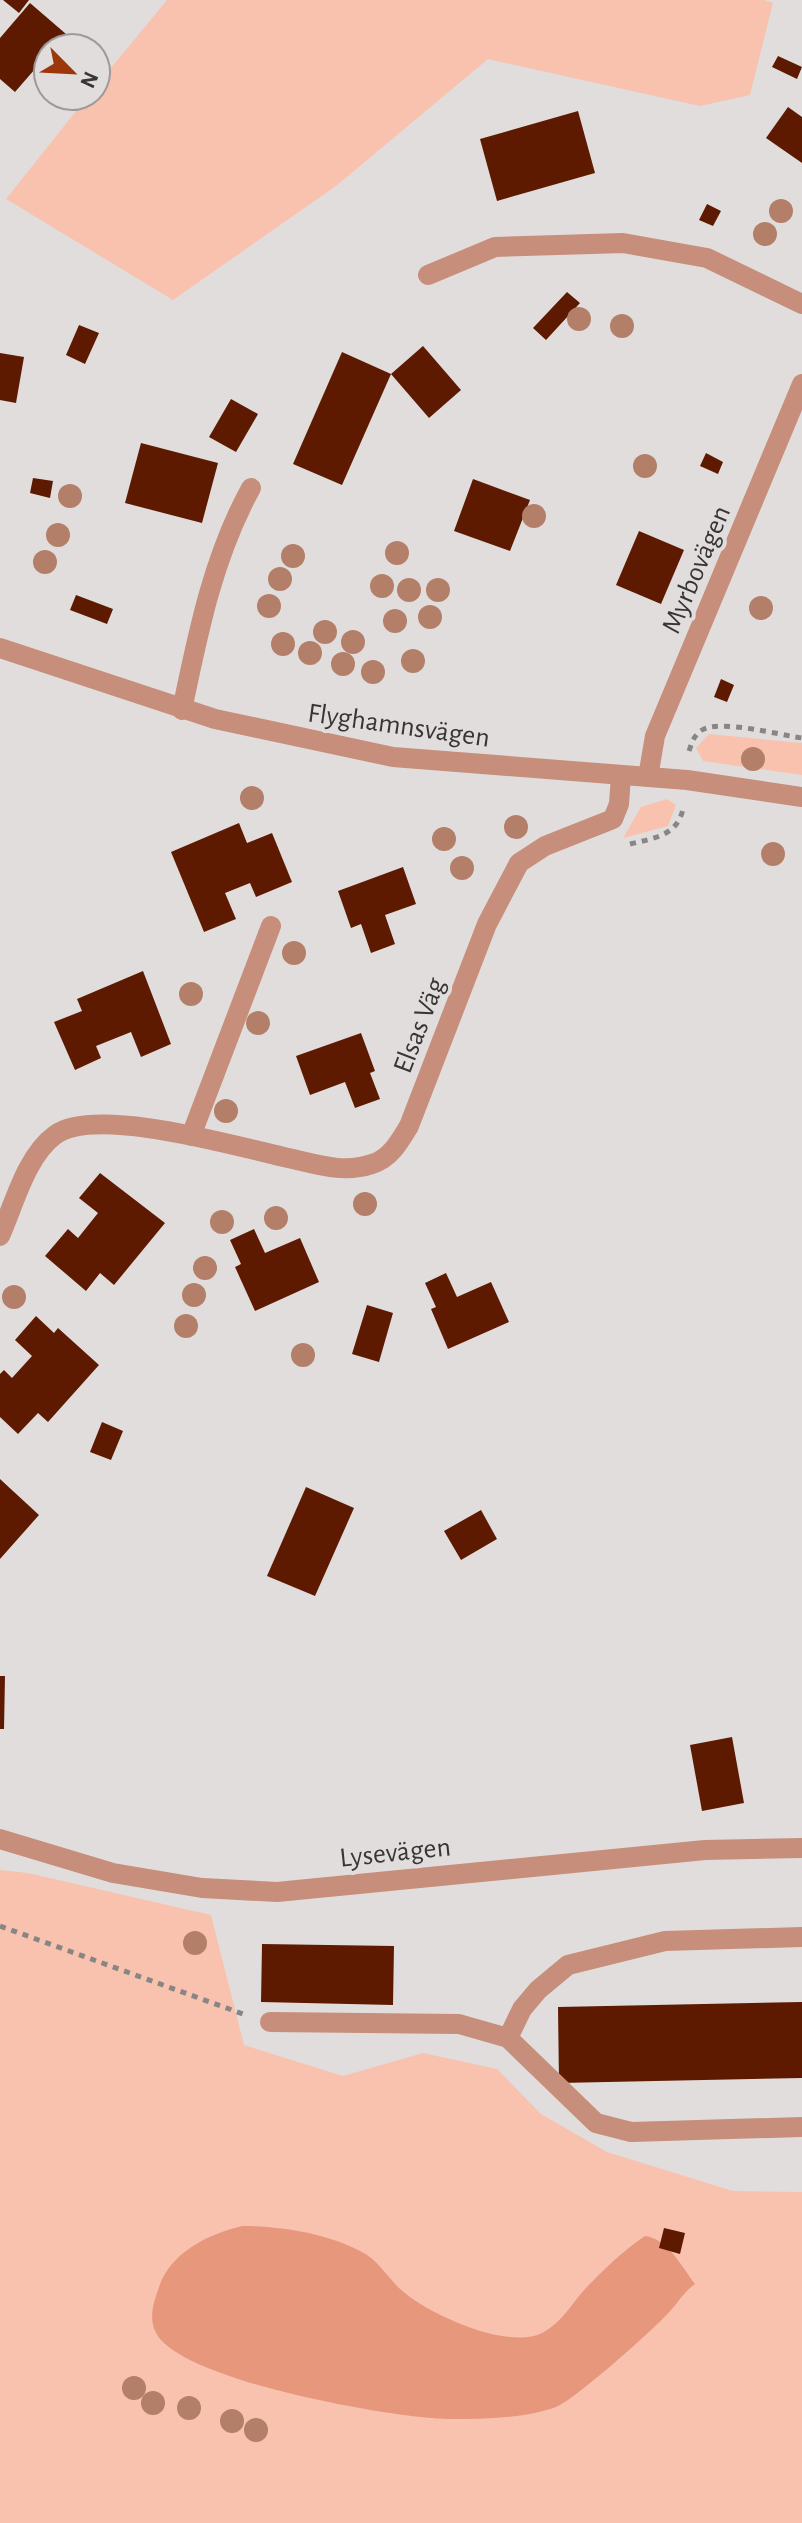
<svg xmlns="http://www.w3.org/2000/svg" width="802" height="2523" viewBox="0 0 802 2523" font-family="'Alegreya Sans',sans-serif">
<style>
.green{fill:#f9c2af}
.water{fill:#e7977c}
.building{fill:#5d1a00}
.lines{fill:none;stroke-linecap:round;stroke-linejoin:round}
.path{stroke:#888585;stroke-width:5;stroke-dasharray:6 6;stroke-linecap:butt}
.service{stroke:#c68e7b;stroke-width:20}
.minor{stroke:#c68e7b;stroke-width:20}
.tertiary{stroke:#c68e7b;stroke-width:20}
.tree{fill:#b37f69}
.labels{text-anchor:middle;stroke-width:8;stroke-linejoin:round;paint-order:stroke}
.street-label{font-size:28px;fill:#373535;stroke:#e1dddc}
</style>
<rect width="100%" height="100%" fill="#e1dddc"/>
<path class="green" d="M167 0H764L773 3 750 95 700 106 488 59 336 186 173 300 6 199 88 96H96V86Z
M709 734 802 743V775L703 761 696 748Z
M667 799 676 805 668 826 623 838 641 807Z
M0 1870 28 1873 211 1915 244 2045 343 2076 423 2053 497 2069 541 2114 607 2152 733 2191 802 2192V2523H0Z"/>
<path class="water" d="M242 2226C280 2226 326 2233 360 2251 377 2259 386 2275 399 2288 425 2313 509 2352 544 2332 562 2322 572 2303 586 2288 604 2269 623 2251 645 2236 668 2239 682 2267 695 2284 684 2292 680 2300 671 2310 658 2326 572 2402 556 2407 523 2419 482 2419 447 2419 393 2418 181 2381 156 2333 148 2317 154 2302 159 2287 170 2253 208 2234 242 2226Z"/>
<path class="building" d="M3 0H29L19 13Z
M30 3 66 34 53 48H48V54L15 92 0 79V38Z
M778 56 802 67 797 79 772 67Z
M788 107 802 117V163L766 138Z
M578 111 595 173 497 201 480 139Z
M707 204 721 211 713 226 699 220Z
M567 292 580 303 546 340 533 328Z
M79 325 99 333 85 364 66 355Z
M423 346 461 390 429 418 391 374Z
M342 352 391 374 342 485 293 464Z
M0 353 24 357 16 403 0 400Z
M231 399 258 414 236 452 209 437Z
M141 443 218 463 202 523 125 503Z
M706 453 723 462 718 474 700 466Z
M33 478 53 481 50 498 30 493Z
M473 479 530 500 510 551 454 531Z
M639 531 684 550 661 604 616 585Z
M76 595 113 609 107 624 70 610Z
M721 679 734 685 727 702 714 697Z
M239 823 247 843 272 833 292 882 256 897 250 883 225 893 236 919 204 932 171 852Z
M403 867 416 904 385 915 395 944 371 953 361 924 351 928 338 891Z
M143 971 171 1044 141 1057 131 1032 96 1046 101 1058 75 1070 54 1022 82 1011 77 999Z
M361 1033 375 1071 370 1073 380 1099 355 1108 345 1082 310 1095 296 1056Z
M100 1173 165 1223 114 1285 100 1273 86 1291 45 1256 68 1229 78 1238 98 1213 79 1198Z
M254 1229 265 1253 300 1238 319 1282 255 1311 235 1267 241 1264 230 1240Z
M446 1273 457 1297 491 1282 509 1322 448 1349 431 1309 436 1307 425 1283Z
M367 1305 393 1313 379 1362 352 1354Z
M36 1316 54 1333 58 1328 99 1365 48 1422 38 1413 18 1434 0 1417V1374L4 1370 12 1378 32 1356 15 1340Z
M102 1422 123 1431 111 1460 90 1452Z
M0 1479 39 1515 0 1559Z
M306 1487 354 1508 315 1596 267 1576Z
M481 1510 497 1539 461 1560 444 1531Z
M0 1676H5L4 1729H0Z
M732 1737 744 1803 702 1811 690 1745Z
M262 1944 394 1946 393 2005 261 2002Z
M802 2002V2078L559 2083 558 2007Z
M664 2228 685 2233 680 2254 659 2248Z"/>
<g class="lines">
<path class="path" d="M689 751C692 742 694 735 702 730 720 719 780 735 802 738
M630 844C654 838 677 836 683 809
M0 1926 243 2014"/>
<path class="service" d="M182 710C198 633 213 557 251 488
M270 2022 459 2024 508 2038 596 2123 631 2132 802 2127
M508 2038 522 2009 538 1990 568 1965 665 1941 802 1937"/>
<path class="minor" d="M428 275 495 247 623 243 707 258 802 304
M648 777 655 736 802 384
M191 1136 271 926
M0 1236C14 1205 26 1156 55 1135 95 1105 239 1147 288 1158 316 1164 343 1174 372 1164 390 1159 400 1141 409 1126L487 924 519 863 545 846 613 819 619 804 621 776
M0 1839 113 1873 202 1888 277 1892 705 1850 802 1848"/>
<path class="tertiary" d="M0 648 215 719 393 757 687 780 802 797"/>
</g>
<g class="tree">
<circle cx="781" cy="211" r="12"/>
<circle cx="765" cy="234" r="12"/>
<circle cx="579" cy="319" r="12"/>
<circle cx="622" cy="326" r="12"/>
<circle cx="645" cy="466" r="12"/>
<circle cx="70" cy="496" r="12"/>
<circle cx="534" cy="516" r="12"/>
<circle cx="58" cy="535" r="12"/>
<circle cx="397" cy="553" r="12"/>
<circle cx="293" cy="556" r="12"/>
<circle cx="45" cy="562" r="12"/>
<circle cx="280" cy="579" r="12"/>
<circle cx="382" cy="586" r="12"/>
<circle cx="409" cy="590" r="12"/>
<circle cx="438" cy="590" r="12"/>
<circle cx="269" cy="606" r="12"/>
<circle cx="761" cy="608" r="12"/>
<circle cx="430" cy="617" r="12"/>
<circle cx="395" cy="621" r="12"/>
<circle cx="325" cy="632" r="12"/>
<circle cx="353" cy="642" r="12"/>
<circle cx="283" cy="644" r="12"/>
<circle cx="310" cy="653" r="12"/>
<circle cx="413" cy="661" r="12"/>
<circle cx="343" cy="664" r="12"/>
<circle cx="373" cy="672" r="12"/>
<circle cx="753" cy="759" r="12"/>
<circle cx="252" cy="798" r="12"/>
<circle cx="516" cy="827" r="12"/>
<circle cx="444" cy="839" r="12"/>
<circle cx="773" cy="854" r="12"/>
<circle cx="462" cy="868" r="12"/>
<circle cx="294" cy="953" r="12"/>
<circle cx="191" cy="994" r="12"/>
<circle cx="258" cy="1023" r="12"/>
<circle cx="226" cy="1111" r="12"/>
<circle cx="365" cy="1204" r="12"/>
<circle cx="276" cy="1218" r="12"/>
<circle cx="222" cy="1222" r="12"/>
<circle cx="205" cy="1268" r="12"/>
<circle cx="194" cy="1295" r="12"/>
<circle cx="14" cy="1297" r="12"/>
<circle cx="186" cy="1326" r="12"/>
<circle cx="303" cy="1355" r="12"/>
<circle cx="195" cy="1943" r="12"/>
<circle cx="134" cy="2388" r="12"/>
<circle cx="153" cy="2403" r="12"/>
<circle cx="189" cy="2408" r="12"/>
<circle cx="232" cy="2421" r="12"/>
<circle cx="256" cy="2430" r="12"/>
</g>
<g class="labels">
<g class="street-label">
<text transform="translate(695 569) rotate(-67)" y="10">Myrbovägen</text>
<text transform="translate(399 724) rotate(8)" y="10">Flyghamnsvägen</text>
<text transform="translate(418 1025) rotate(-69)" y="10">Elsas Väg</text>
<text transform="translate(395 1851) rotate(-6)" y="10">Lysevägen</text>
</g>
</g>
<g transform="translate(72 72) rotate(114)"><circle r="38" fill="#e1dddc" stroke="#9d9a99" stroke-width="2"/>
<path d="M0-6L14 30L0 20L-14 30Z" fill="#9c360b"/>
<text y="-12" font-size="22" font-weight="bold" text-anchor="middle" fill="#373535">N</text>
</g>
</svg>
